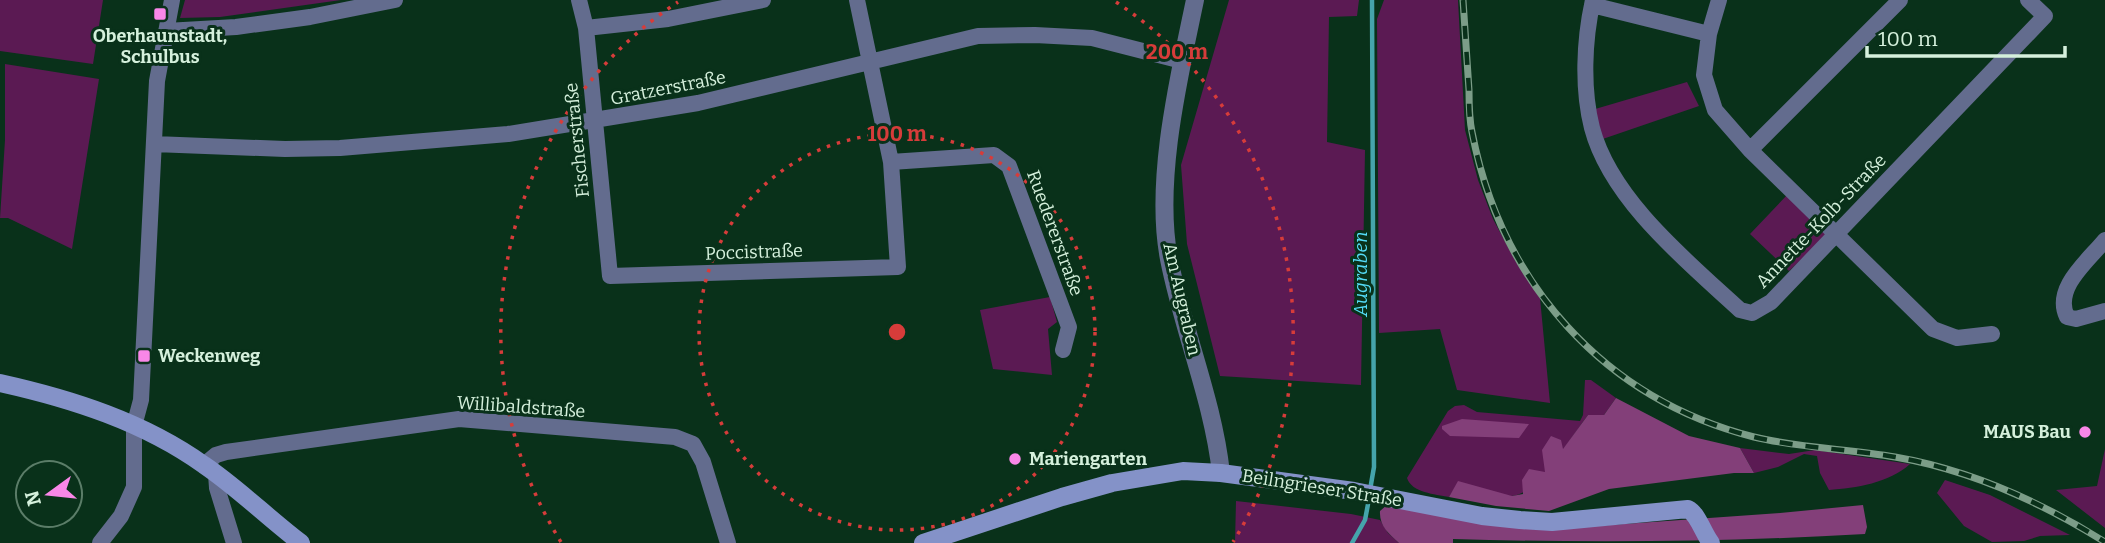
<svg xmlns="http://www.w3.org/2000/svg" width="2105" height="543" viewBox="0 0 2105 543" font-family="Bitter,serif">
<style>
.green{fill:#5b1a53}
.forest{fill:#833f79}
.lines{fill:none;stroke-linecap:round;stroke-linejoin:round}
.stream{stroke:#45a4ac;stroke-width:4.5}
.minor{stroke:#636c8e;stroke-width:16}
.tertiary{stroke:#636c8e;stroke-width:18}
.secondary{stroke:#8492c8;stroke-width:18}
.rail-casing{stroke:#7c9d88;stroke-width:7}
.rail{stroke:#09311a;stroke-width:4.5;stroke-dasharray:13;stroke-linecap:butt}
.ring{fill:none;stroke:#d63c3a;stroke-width:3.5;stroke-dasharray:3.5 7}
.poi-dot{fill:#f987e8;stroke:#09311a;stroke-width:2.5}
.labels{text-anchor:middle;stroke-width:6;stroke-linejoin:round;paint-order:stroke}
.poi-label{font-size:18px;font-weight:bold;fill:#d5f0dc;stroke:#09311a;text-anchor:start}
.street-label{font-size:18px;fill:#d5f0dc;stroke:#09311a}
.water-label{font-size:19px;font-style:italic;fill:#54dbf6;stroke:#09311a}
.centre{fill:#d63c3a;stroke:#09311a;stroke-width:3.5}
.ring-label{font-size:21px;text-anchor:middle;font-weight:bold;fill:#d63c3a;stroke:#09311a;stroke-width:6;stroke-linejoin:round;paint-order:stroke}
</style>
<rect width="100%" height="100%" fill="#09311a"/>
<path class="green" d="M0 0H103L93 64 0 51Z
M185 0H341L220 17 180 18Z
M1229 0H1359L1357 16 1329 17 1327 142 1365 150 1361 385 1220 376 1187 244 1181 165Z
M1384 0H1458L1465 130 1478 180 1493 219 1515 260 1540 298 1550 403 1457 390 1440 329 1379 333 1377 19Z
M5 64 99 79 72 249 8 218H0L5 140Z
M1687 82 1699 106 1594 142 1585 112Z
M1788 194 1828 234 1789 271 1750 234Z
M1050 297 1057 322 1048 329 1052 375 993 369 980 310Z
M1585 380H1591L1616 398 1604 415H1588C1574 433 1535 497 1511 496 1495 495 1475 486 1459 482L1449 497C1435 494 1412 493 1407 478L1448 411 1455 406 1464 405 1477 412 1580 421 1583 415Z
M1740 448 1789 454 1815 450 1910 464C1889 483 1856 488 1829 490L1820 473 1817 456 1804 454 1778 467 1754 473Z
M2105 449V528L2056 490 2097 486Z
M1945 480 1990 495 2070 535 2040 536 2024 541 1992 542 1964 526 1937 493Z
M1236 501 1351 514 1380 520 1388 533 1399 543H1235Z"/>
<path class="forest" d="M1616 398 1689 436 1740 448 1754 473H1734L1609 489 1549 511 1496 506 1449 497 1458 481 1512 496 1523 494 1522 480 1529 469 1545 472 1542 450 1551 436 1561 440 1563 449 1588 415H1604Z
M1462 419 1529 424 1519 438 1450 436 1442 429V426Z
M1387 505 1539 530 1780 513 1863 505 1867 527 1865 534C1729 542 1589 543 1453 539V543H1399C1389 534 1379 526 1380 511Z"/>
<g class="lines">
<path class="stream" d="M1370 490 1374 467 1372 0
M1352 543 1365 520 1369 499"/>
<path class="minor" d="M579 0 586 28 610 276 898 267 891 162 857 0
M1593 0C1584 40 1582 89 1592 128 1611 200 1688 262 1740 310L1752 313 1771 302 2045 16 2028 0
M1719 0 1709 34 1704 75 1715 110 1750 150 1933 329 1957 338 1992 334
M1592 5 1709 34
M586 28 668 19 763 0
M166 31 236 27 310 17 395 0
M154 144 285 149 340 148 508 134 698 103 978 36 1035 35 1092 38 1182 61
M1750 150 1900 0
M891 162 994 155 1009 166 1069 327 1063 350
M2105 240C2088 261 2053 288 2067 317L2076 319 2105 311
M204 465 216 455 226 452 459 419 675 437 693 444 703 462 728 543
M216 474 217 488 234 543
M100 543 121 516 134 487V426L141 400 157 81 172 0"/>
<path class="tertiary" d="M1195 0C1179 77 1154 181 1169 259 1183 331 1213 400 1221 473"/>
<path class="secondary" d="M0 383C72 399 144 422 204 465 238 488 268 518 301 543
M923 543 1062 497 1112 483 1183 471 1221 473 1354 491 1482 516 1520 520 1552 522 1688 509C1698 514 1703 533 1711 543"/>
<defs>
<path id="rail" d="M1463 0C1465 30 1467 60 1469 90 1469 104 1469 118 1472 132 1501 283 1604 399 1754 437 1800 448 1849 449 1895 457 1971 470 2041 502 2105 542"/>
</defs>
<use href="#rail" class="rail-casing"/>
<use href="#rail" class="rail"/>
</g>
<g class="ring">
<circle cx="897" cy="332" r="198"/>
<path d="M561 542A396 396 0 0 1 678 2M1116 2A396 396 0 0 1 1233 542"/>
</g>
<g class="poi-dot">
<rect x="153" y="7" width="14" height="14" rx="3.5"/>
<rect x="137" y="349" width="14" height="14" rx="3.5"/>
<circle cx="2085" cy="432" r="7"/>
<circle cx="1015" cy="459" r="7"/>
</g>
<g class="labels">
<g class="poi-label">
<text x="160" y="42" text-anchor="middle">Oberhaunstadt,<tspan x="160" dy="21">Schulbus</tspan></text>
<text x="158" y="362">Weckenweg</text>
<text x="2071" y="438" text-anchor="end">MAUS Bau</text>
<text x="1029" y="465">Mariengarten</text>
</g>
<g class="street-label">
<text transform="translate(668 88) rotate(-11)" y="6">Gratzerstraße</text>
<text transform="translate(577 140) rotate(-96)" y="6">Fischerstraße</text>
<text transform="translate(1821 221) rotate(-46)" y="6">Annette-Kolb-Straße</text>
<text transform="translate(1055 233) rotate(70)" y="6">Ruedererstraße</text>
<text transform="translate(754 252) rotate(-2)" y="6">Poccistraße</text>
<text transform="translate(1182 299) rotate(77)" y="6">Am Augraben</text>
<text transform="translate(521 407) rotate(4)" y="6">Willibaldstraße</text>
<text transform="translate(1322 488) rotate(9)" y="6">Beilngrieser Straße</text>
</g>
<g class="water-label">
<text transform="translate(1360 274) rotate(-90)" y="7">Augraben</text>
</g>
</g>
<circle cx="897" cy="332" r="10" class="centre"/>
<g class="ring-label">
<text x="1177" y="59">200 m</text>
<text x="897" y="141">100 m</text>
</g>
<g transform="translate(49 494) rotate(255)"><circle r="33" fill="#09311a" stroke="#5b7d68" stroke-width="2"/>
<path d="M0-5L12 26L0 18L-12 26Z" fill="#f987e8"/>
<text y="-10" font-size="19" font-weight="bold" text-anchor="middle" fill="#d5f0dc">N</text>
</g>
<path d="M1867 46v10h198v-10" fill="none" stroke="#d5f0dc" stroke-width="3.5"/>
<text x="1878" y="46" font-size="21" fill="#d5f0dc" stroke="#09311a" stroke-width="5" paint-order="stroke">100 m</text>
</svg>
